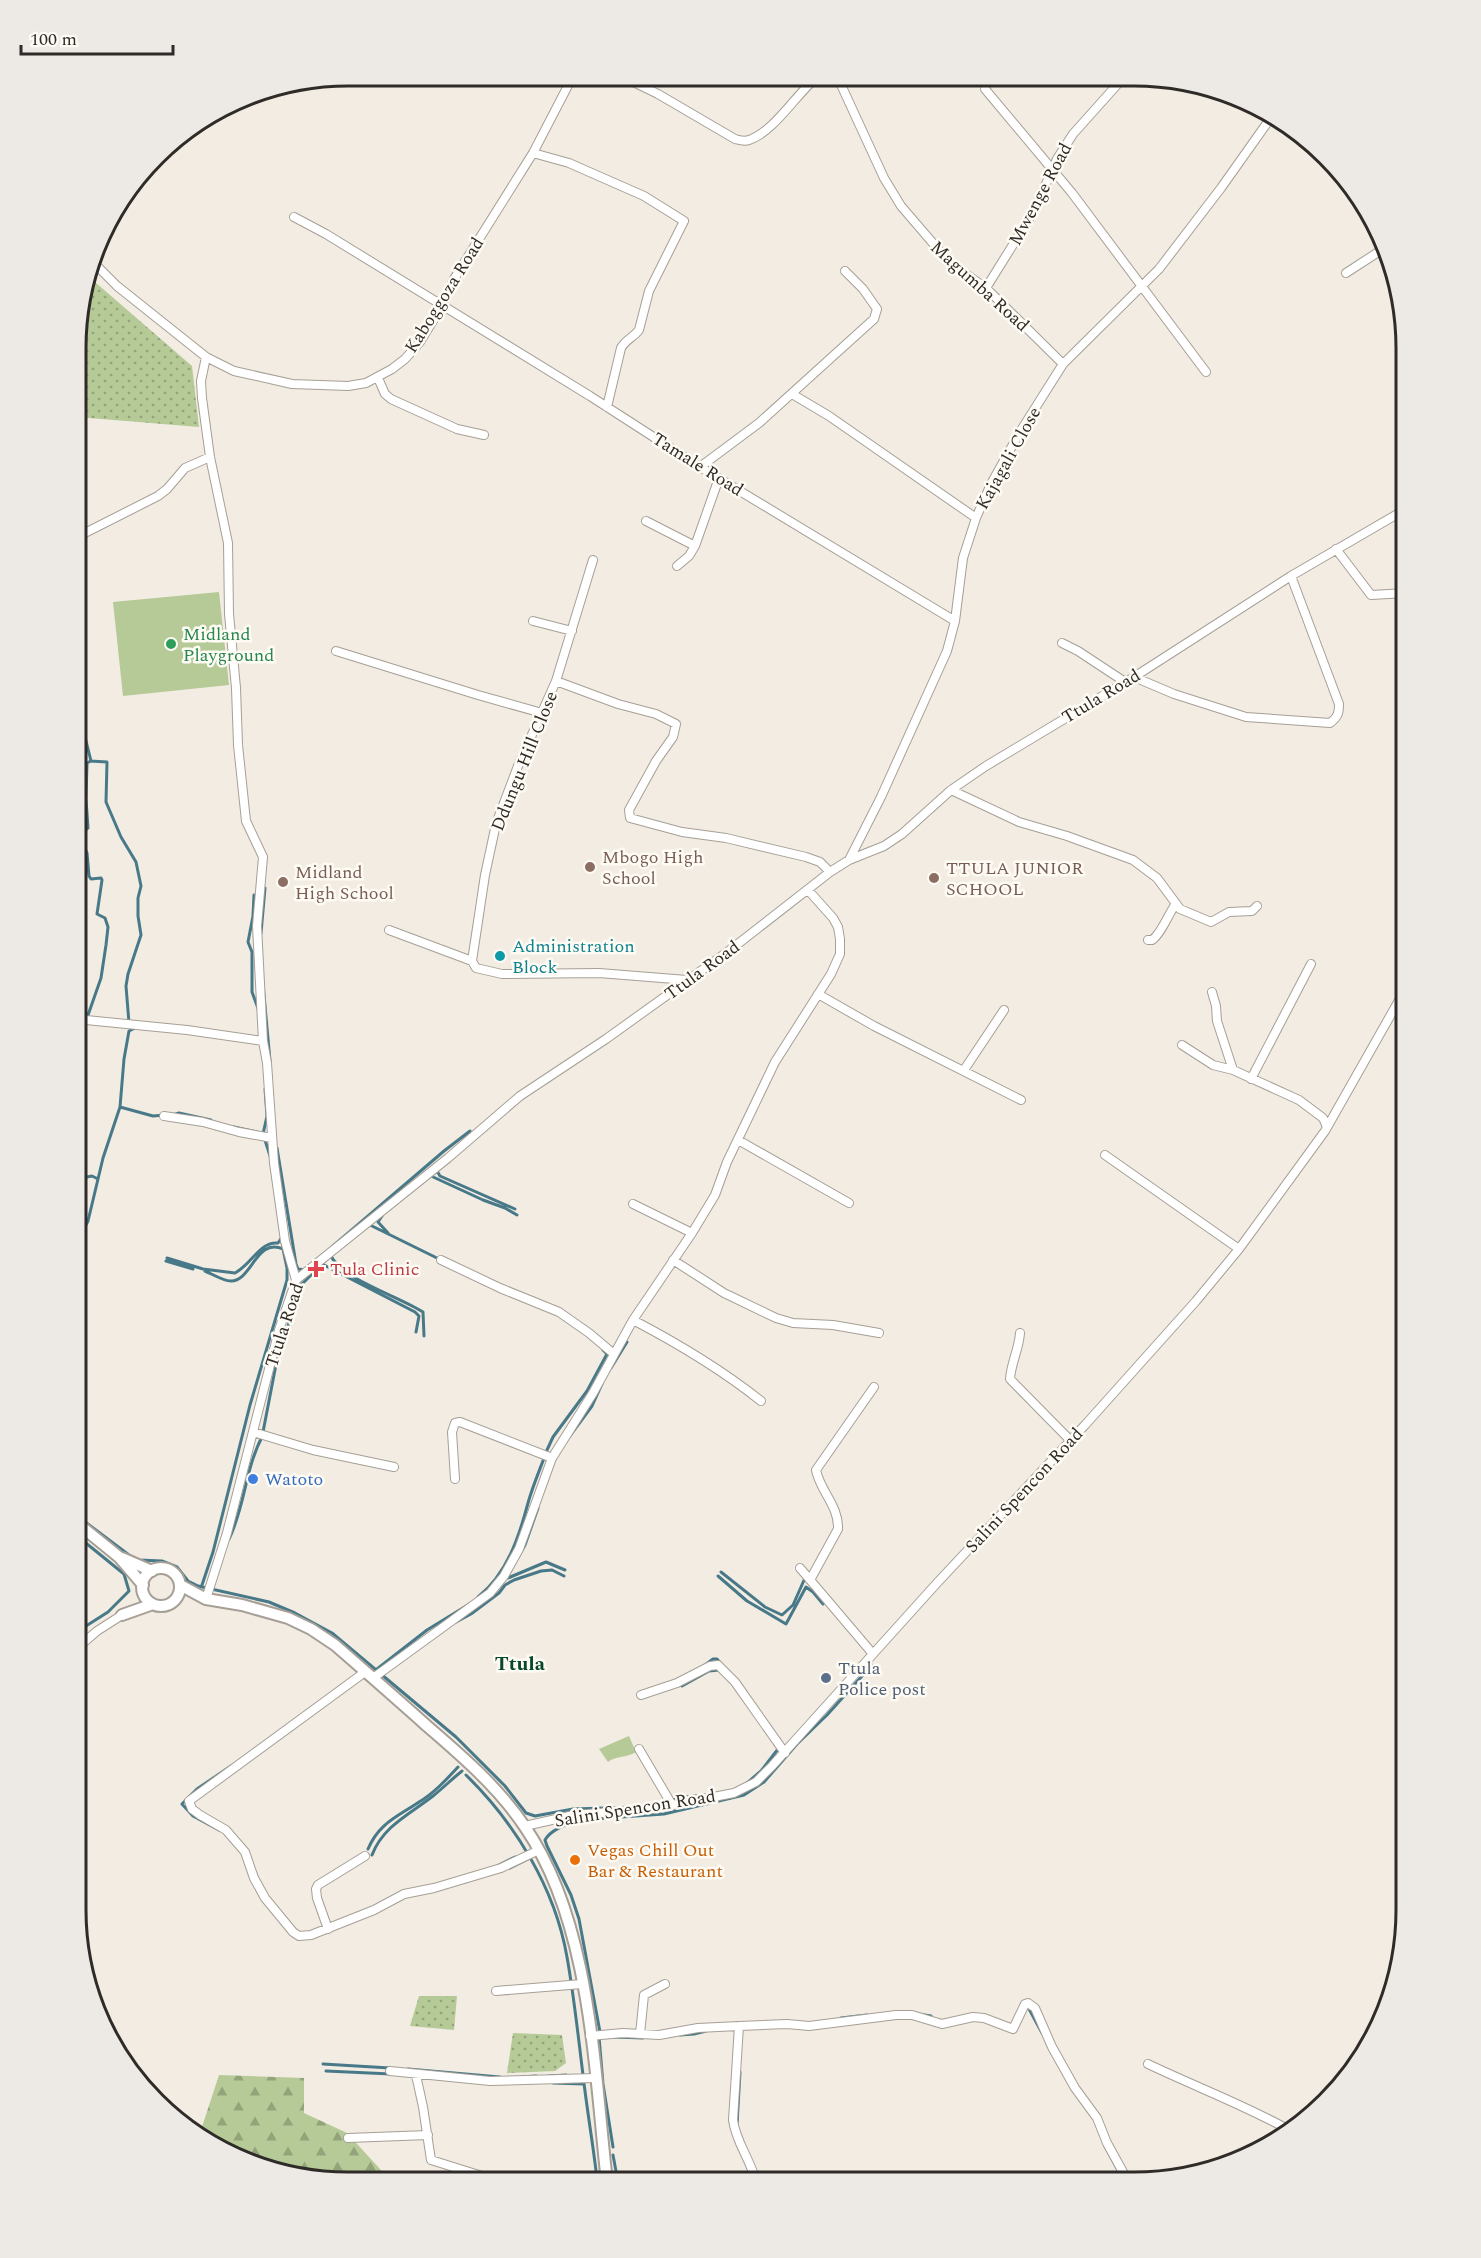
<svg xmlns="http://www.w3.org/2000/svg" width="1481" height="2258" viewBox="0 0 1481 2258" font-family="Spectral,serif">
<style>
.grass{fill:url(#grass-dots)}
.forest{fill:url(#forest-firs)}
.park{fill:#b5ca96}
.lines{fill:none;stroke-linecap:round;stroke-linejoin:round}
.stream{stroke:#487989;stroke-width:3}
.street-casing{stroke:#a69f96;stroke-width:10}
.secondary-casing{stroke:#a69f96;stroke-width:14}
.street{stroke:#fff;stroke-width:8}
.secondary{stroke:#fff;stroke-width:10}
.leisure-dot{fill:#2e9e5b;stroke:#fefaf4;stroke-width:2}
.education-dot{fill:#8d6e63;stroke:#fefaf4;stroke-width:2}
.culture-dot{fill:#0f9aa8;stroke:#fefaf4;stroke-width:2}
.health-dot{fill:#e0444e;stroke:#fefaf4;stroke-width:2}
.shop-dot{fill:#3f7fe0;stroke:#fefaf4;stroke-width:2}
.service-dot{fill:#5c6f8a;stroke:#fefaf4;stroke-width:2}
.food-dot{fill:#e8710a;stroke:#fefaf4;stroke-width:2}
.labels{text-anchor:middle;stroke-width:5;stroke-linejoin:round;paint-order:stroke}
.street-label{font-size:18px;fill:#2e2b28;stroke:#fefaf4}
.leisure-label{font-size:18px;fill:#27864d;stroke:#fefaf4;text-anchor:start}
.education-label{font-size:18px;fill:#785e54;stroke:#fefaf4;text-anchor:start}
.culture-label{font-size:18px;fill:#0d838f;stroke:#fefaf4;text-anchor:start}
.health-label{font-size:18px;fill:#be3a42;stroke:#fefaf4;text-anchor:start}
.shop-label{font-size:18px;fill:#366cbe;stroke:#fefaf4;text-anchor:start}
.service-label{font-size:18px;fill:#4e5e75;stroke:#fefaf4;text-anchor:start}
.food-label{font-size:18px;fill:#c56008;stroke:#fefaf4;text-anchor:start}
.neighbourhood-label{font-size:20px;font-weight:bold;fill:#07482a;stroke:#fefaf4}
.rim{fill:none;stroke:#2e2b28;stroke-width:3}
</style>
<defs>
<pattern id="grass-dots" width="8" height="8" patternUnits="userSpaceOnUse" patternTransform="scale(1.5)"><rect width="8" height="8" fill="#b5ca96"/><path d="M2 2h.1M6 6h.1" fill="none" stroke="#94a47a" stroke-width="1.8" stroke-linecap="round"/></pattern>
<pattern id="forest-firs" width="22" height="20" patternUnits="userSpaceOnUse" patternTransform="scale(1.5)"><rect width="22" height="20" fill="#b5ca96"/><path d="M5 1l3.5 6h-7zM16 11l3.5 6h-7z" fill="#94a47a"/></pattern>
</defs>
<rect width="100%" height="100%" fill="#f3ece2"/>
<path class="grass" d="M88 276 192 366 199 427 77 417V312Z
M419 1996H457L454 2030 410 2026Z
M513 2033 562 2035 566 2063 555 2071 507 2073Z"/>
<path class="forest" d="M219 2075 304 2078V2113L347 2133 391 2181C335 2176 258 2179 212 2144 207 2141 204 2134 201 2130Z"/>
<path class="park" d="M219 592 229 685 123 696 113 602Z
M629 1736 636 1752C626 1758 615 1756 608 1762L599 1749Z"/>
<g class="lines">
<path class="stream" d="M90 761 107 762 106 802 121 837 136 862 141 886 138 898V916L141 935 128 974 126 986 129 1023
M85 830 81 839 87 853 89 876 91 879 101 878 102 880 97 914 105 918 108 927 106 945 101 978 87 1018
M77 834H80L88 828 86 799 87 763 91 761 83 729 82 715 84 703 77 664
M254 895 253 916 248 942 252 952V992L259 1011
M261 933 265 888
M263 984 270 1061
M76 1085 82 1084 80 1064 85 1045 83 1041 84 1022
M120 1107 153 1116 164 1115
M173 1115 179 1113 211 1120
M234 1127 257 1132
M263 1134 267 1116 265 1089
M264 1137 271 1159
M277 1148 296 1264 298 1269 306 1270
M437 1171 440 1176 515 1209
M431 1176 483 1200 505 1208 517 1215
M76 1179 92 1176 98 1179
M382 1216 378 1222 388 1233
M76 1226 86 1225 88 1221 103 1158 120 1107 124 1059 129 1031 135 1028
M367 1227 370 1225 439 1259
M333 1246 444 1151 470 1131
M331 1256C342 1279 400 1297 423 1312L424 1336
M167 1258 203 1269 235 1273C252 1264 260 1241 278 1243L282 1237
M166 1261 193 1269
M322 1264 415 1312 419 1316 416 1332
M205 1271C212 1274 223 1281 231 1281 252 1281 256 1237 283 1249L282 1242
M611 1368 627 1342
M265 1432H263L279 1349 288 1326 300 1286 327 1259
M569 1437 592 1406 602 1384
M76 1515 129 1555 139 1560 162 1561 177 1567 188 1581 198 1586 269 1602 295 1613 332 1633 456 1737 505 1786 526 1813 535 1816 573 1809 637 1807
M229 1539C245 1507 245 1469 262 1437H264
M721 1572 765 1607 782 1615 793 1605 805 1578
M718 1576 747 1601 786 1624 806 1587 813 1592 823 1604
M506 1578 525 1545 538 1508
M508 1578 546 1562 565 1570
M202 1585 213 1552 250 1405 287 1280V1268L283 1249
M478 1597C507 1574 519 1537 528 1503 533 1485 541 1467 547 1450L553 1437 587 1391 607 1354 603 1350
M456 1622 471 1614 499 1593 505 1585 514 1580 541 1571 552 1570 564 1576
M75 1633 108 1612 129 1591 124 1574 76 1535
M705 1665 713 1659H717L721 1664
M377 1669 427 1630 471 1603
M682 1686 709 1671 719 1670
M466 1775C515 1823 555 1888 567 1957 574 1996 578 2035 583 2075 587 2110 593 2144 597 2179
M747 1783 761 1771 778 1749
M658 1804 683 1797 707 1795
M219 1830 193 1816 182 1804 197 1789 231 1766
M368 1849C379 1823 397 1817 419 1802 434 1793 446 1780 458 1767
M372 1855C383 1826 410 1814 433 1796 443 1788 452 1779 462 1771
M497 1866 515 1857
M510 1868 528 1859
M1028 2007 1042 2033
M918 2014 931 2016
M841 2018 867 2015
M600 2032 579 1919 571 1895 547 1846 545 1840C551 1829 568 1824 579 1820L664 1814 744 1795 764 1782 797 1744 827 1715 872 1665
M680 2035 694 2034 706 2031
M601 2037H599L603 2084 613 2147
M614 2037 643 2038
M323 2064 390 2068
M408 2069 500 2077
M326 2071 391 2074
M549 2076 566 2075
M522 2077 536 2076
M553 2083 584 2084
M737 2125 740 2072
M1105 2146 1119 2172
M613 2155 618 2182"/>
<defs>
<path id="street" d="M621 76 658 94 735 139C739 140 744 142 749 140 774 132 797 93 818 76
M837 76 884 178 901 206 950 263 986 288 1063 364
M985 89 1072 193 1206 372
M533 153 569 163 644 196 684 221 649 291 639 330C633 338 626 339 621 348L607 407
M294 217 326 234 590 396 700 467 955 621
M93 262 117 286 206 357 234 371 292 384 348 386 366 383 392 369 405 359 420 342 442 306 454 279 533 153 573 76
M1346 273 1386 247
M986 288 1034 211 1057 159 1073 134 1124 77
M206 357 201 381 202 398 210 457 228 543 229 614 236 688 238 745 246 821 263 857 257 926 263 1041 267 1063 274 1163 285 1241 296 1280
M1400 359 1406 355
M378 378 385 394 391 399 457 429 484 435
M792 394 829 416 976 518
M700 467 759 423 874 319 877 309 863 289 845 271
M646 521 695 546
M77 537 158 496 167 489 185 468 210 457
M1336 549 1371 595 1406 593
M593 560 556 681 518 766 496 824 485 875 472 961 476 968 502 974 599 973 687 980
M677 566 689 556 695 546 719 478
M533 621 572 631
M1062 643 1078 651 1125 682
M336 651 478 695 542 713
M1134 677 1174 694 1246 717 1330 723C1338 717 1339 713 1339 704L1291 576
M556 681 618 704 656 714 676 724 673 737 656 761 629 810 630 818 682 832 726 838 806 857 820 862 830 872
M951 790 1019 822 1067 836 1133 860 1157 878 1180 909 1211 922 1229 912 1252 911 1257 906
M849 860 881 797 947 651 955 621 963 558 976 518 991 484 1020 432 1063 364 1159 269 1221 188 1272 116
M389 930 472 961
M1148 940H1152C1161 934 1168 915 1175 905
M1212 992 1216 1006 1217 1021 1233 1070
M818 994 874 1026 1021 1100
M76 1019 187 1030 263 1041
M1182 1045 1213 1065 1233 1070 1299 1100 1323 1118 1327 1127
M964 1070 1004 1010
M1251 1079 1311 964
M164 1116 203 1122 239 1132 272 1138
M738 1140 849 1203
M1105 1155 1239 1249
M633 1204 692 1233
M441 1260 500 1288 559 1312 589 1333 614 1354
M673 1260 724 1293 776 1318 793 1323 833 1325 879 1333
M633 1320C677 1343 722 1370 761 1401
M1020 1333C1019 1349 1011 1363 1010 1379L1070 1440
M253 1432 313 1450 394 1467
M455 1479 452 1432 455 1423 460 1422 552 1458
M800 1568 873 1654
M810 1580 838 1529C839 1506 820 1491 816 1470L874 1387
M206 1599 227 1533 279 1330 296 1280 448 1158 520 1096 606 1039 730 950 830 872 849 860 884 846 902 834 951 790 986 766 1134 677 1291 576 1406 509
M75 1650 97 1631 122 1615
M365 1672 189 1801 192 1809 200 1815 226 1830 245 1852 254 1878 265 1898 293 1932 299 1936 311 1935 374 1910 404 1894 434 1888 501 1868 539 1850
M373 1678 490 1593 504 1576 519 1549 552 1458 593 1393 633 1320 692 1233 715 1195 727 1162 775 1062 831 974 840 954V939L838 927 833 918 808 890
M641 1695 677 1683 710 1666 718 1665 735 1682 785 1753
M639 1749 672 1805
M525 1826 574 1815 652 1809 734 1793 756 1782 772 1766 937 1583 1085 1425 1196 1301 1239 1249 1325 1131 1406 988
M328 1929 317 1898 316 1889 318 1885 365 1856
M496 1991 582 1984
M739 2026 733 2120C736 2143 751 2160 756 2182
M640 2034 644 1995 665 1984
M590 2036 623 2033 659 2035 698 2028 739 2026 787 2024 809 2026 896 2015H912L942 2024 973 2017 984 2018 1013 2029 1025 2004 1028 2003 1035 2008 1052 2047 1075 2088 1097 2118 1107 2143 1129 2183
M1148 2064C1196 2087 1245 2105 1291 2131
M390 2071 490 2081 595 2078
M416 2075 423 2107 431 2160 498 2181
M348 2138 428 2135"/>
<path id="secondary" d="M76 1522 119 1557 143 1585
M122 1558 152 1571
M142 1587a19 19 0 1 1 38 0a19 19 0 1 1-38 0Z
M180 1585 206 1599 242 1605 288 1618 311 1629 335 1645C366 1672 397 1699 427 1726 462 1756 499 1788 525 1827 591 1923 594 2069 607 2182
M122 1615 153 1604"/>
</defs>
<use href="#street" class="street-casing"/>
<use href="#secondary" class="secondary-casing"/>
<use href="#street" class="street"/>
<use href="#secondary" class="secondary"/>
</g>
<circle class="leisure-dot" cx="171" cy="644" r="6"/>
<g class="education-dot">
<circle cx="590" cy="867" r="6"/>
<circle cx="934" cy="878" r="6"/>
<circle cx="283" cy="882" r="6"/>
</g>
<circle class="culture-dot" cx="500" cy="956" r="6"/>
<path class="health-dot" d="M313 1260h6v6h6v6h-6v6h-6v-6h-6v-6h6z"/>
<circle class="shop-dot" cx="253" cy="1479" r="6"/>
<circle class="service-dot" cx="826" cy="1678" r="6"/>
<circle class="food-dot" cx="575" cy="1860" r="6"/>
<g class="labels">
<g class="street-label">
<text transform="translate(1040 194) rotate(-62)" y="6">Mwenge Road</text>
<text transform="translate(980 286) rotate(42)" y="6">Magumba Road</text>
<text transform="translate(444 295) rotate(-58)" y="6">Kaboggoza Road</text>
<text transform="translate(1008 458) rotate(-61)" y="6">Kajagali Close</text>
<text transform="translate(698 464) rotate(32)" y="6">Tamale Road</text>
<text transform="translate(1101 696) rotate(-31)" y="6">Ttula Road</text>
<text transform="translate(524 761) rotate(-68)" y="6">Ddungu Hill Close</text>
<text transform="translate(702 970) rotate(-36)" y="6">Ttula Road</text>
<text transform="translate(284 1325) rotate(-72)" y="6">Ttula Road</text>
<text transform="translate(1024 1490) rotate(-47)" y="6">Salini Spencon Road</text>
<text transform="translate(635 1808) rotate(-9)" y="6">Salini Spencon Road</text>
</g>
<g class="leisure-label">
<text x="183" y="640">Midland<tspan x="183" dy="21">Playground</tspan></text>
</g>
<g class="education-label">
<text x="602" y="863">Mbogo High<tspan x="602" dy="21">School</tspan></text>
<text x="946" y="874">TTULA JUNIOR<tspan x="946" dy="21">SCHOOL</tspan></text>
<text x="295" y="878">Midland<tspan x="295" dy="21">High School</tspan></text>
</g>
<g class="culture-label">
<text x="512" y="952">Administration<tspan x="512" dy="21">Block</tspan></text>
</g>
<g class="health-label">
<text x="330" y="1275">Tula Clinic</text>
</g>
<g class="shop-label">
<text x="265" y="1485">Watoto</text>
</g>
<g class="service-label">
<text x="838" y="1674">Ttula<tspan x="838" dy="21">Police post</tspan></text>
</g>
<g class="food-label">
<text x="587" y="1856">Vegas Chill Out<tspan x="587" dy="21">Bar &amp; Restaurant</tspan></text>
</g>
<g class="neighbourhood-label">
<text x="520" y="1670">Ttula</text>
</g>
</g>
<path d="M0 0H1481V2258H0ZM348 86H1134A262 262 0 0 1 1396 348V1910A262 262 0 0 1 1134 2172H348A262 262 0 0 1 86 1910V348A262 262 0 0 1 348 86Z" fill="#ede9e4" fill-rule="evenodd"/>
<path class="rim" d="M348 86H1134A262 262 0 0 1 1396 348V1910A262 262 0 0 1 1134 2172H348A262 262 0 0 1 86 1910V348A262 262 0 0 1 348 86Z"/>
<path d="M21 45v9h152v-9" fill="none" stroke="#2e2b28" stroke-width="3"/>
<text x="30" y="45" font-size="18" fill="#2e2b28" stroke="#fefaf4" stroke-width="4.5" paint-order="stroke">100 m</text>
</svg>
